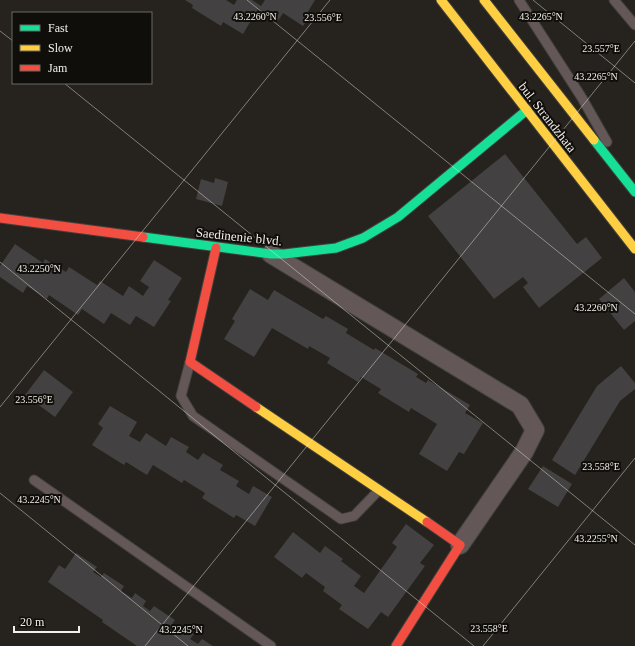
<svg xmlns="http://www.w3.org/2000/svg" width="635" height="646" viewBox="0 0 635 646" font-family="Georgia,serif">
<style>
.building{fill:#434141}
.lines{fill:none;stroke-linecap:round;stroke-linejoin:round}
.lane-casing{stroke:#42403b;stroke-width:11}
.street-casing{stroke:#42403b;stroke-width:20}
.fast-casing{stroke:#42403b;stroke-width:11}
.slow-casing{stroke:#42403b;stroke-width:11}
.jam-casing{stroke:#42403b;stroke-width:11}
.lane{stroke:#635857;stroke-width:9}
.street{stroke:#635857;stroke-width:18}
.fast{stroke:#16e098;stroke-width:9}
.slow{stroke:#ffcf43;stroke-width:9}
.jam{stroke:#f24e42;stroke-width:9}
.ticks{fill:none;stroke:#f3efe9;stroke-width:1;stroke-opacity:0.45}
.labels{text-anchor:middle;stroke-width:4;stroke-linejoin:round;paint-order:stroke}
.street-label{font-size:13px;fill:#f3efe9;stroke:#100e0a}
.ticks-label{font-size:10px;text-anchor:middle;fill:#f3efe9;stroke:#100e0a;stroke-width:4;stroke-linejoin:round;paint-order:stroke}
</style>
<rect width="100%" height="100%" fill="#26231e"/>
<path class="building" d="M185 0H226L234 5 237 0H252L261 6 265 0H315L306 15 309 17 303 26 283 13 278 21 258 9 243 34 223 22 221 26 192 8 193 5Z
M505 154 577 244 586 237 602 258 539 308 523 287 528 283 523 277 494 299 428 216Z
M215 178 228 182 222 206 196 199 201 179 214 183Z
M15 244 43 263 45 259 66 272 69 267 97 285 100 281 123 296 129 286 143 296 149 287 140 281 154 260 182 278 168 300 171 301 154 327 136 316 130 325 111 313 104 324 82 309 78 315 49 295 47 299 27 286 23 293 0 277V266Z
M624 278 635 292V321L624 330 599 299Z
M250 289 268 300 274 290 323 319 326 316 348 329 346 333 374 350 375 348 418 374 416 377 426 383 428 380 470 405 465 413 483 423 464 454 459 452 447 471 419 454 437 424 411 408 409 412 378 393 381 389 361 377 358 382 327 363 330 358 309 346 308 349 272 328 254 357 224 339 235 321 232 319Z
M621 366 635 383V389L620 401 575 475 552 460 597 386Z
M44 370 73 392 55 417 25 395Z
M110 406 137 422 129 436 140 442 146 433 166 446 171 437 189 447 186 452 198 460 203 453 223 465 220 470 239 481 236 486 249 494 253 486 272 497 255 526 236 515 234 518 202 498 205 493 184 480 182 483 153 465 147 475 126 462 124 465 92 445 103 428 98 424Z
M543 466 572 484 558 507 528 489Z
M406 524 434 545 420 563 425 566 388 617 381 612 368 629 339 609 342 605 323 591 325 587 306 573 302 578 274 557 293 532 320 553 325 546 343 559 341 561 361 576 354 586 364 593 397 547 392 543Z
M76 553 97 567 93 572 101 577 104 573 124 586 121 591 132 598 135 593 146 601 143 606 150 611 154 606 175 620 171 626 180 631 183 626 194 634 190 639 198 644 202 639 213 646H137L102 622 103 620 48 582 59 565 65 569Z"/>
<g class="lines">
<defs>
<path id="lane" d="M519 0 582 98 607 142
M614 0 635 25
M190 362 181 396 193 416 341 519 354 516 379 490
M34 480 271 646"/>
<path id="street" d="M271 254 520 405 535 430 524 452 460 545"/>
<path id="fast" d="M594 140 635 192
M143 237 271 254H284L336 248 363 238 398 217 527 110"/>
<path id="slow" d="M441 0 635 249
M484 0 594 140
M256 407 427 522"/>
<path id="jam" d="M0 218 143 237
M216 248 190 362 256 407
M396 646 460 545 427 522"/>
</defs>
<use href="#lane" class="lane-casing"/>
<use href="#street" class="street-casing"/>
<use href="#fast" class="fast-casing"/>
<use href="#slow" class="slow-casing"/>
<use href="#jam" class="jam-casing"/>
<use href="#lane" class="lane"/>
<use href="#street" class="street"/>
<use href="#fast" class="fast"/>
<use href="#slow" class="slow"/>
<use href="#jam" class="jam"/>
</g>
<path class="ticks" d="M247 0 635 314M533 0 635 83M0 31 13 41M64 83 635 545M0 262 474 646M0 407 330 0M0 493 188 646M145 646 635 41M483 646 635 458"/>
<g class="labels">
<g class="street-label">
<text transform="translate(548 117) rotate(52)" y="5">bul. Strandzhata</text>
<text transform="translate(239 236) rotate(6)" y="5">Saedinenie blvd.</text>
</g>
</g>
<g class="ticks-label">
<text x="541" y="20">43.2265°N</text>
<text x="255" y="20">43.2260°N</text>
<text x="323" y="21">23.556°E</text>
<text x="601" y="52">23.557°E</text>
<text x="596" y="80">43.2265°N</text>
<text x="39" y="272">43.2250°N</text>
<text x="596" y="311">43.2260°N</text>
<text x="34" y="403">23.556°E</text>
<text x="601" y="470">23.558°E</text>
<text x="39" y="503">43.2245°N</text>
<text x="596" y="542">43.2255°N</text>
<text x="489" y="632">23.558°E</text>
<text x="181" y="633">43.2245°N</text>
</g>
<rect x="12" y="12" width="140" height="72" fill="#100e0a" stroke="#6b6863"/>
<rect x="20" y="25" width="20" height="6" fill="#16e098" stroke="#6b6863"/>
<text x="48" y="32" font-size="12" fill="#f3efe9">Fast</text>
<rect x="20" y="45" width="20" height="6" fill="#ffcf43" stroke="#6b6863"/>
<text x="48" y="52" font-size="12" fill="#f3efe9">Slow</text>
<rect x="20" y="65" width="20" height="6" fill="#f24e42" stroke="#6b6863"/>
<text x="48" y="72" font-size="12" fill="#f3efe9">Jam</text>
<path d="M14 626v6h65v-6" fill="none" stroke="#f3efe9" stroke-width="2"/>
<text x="20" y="626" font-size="12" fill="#f3efe9" stroke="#100e0a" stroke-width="3" paint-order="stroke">20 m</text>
</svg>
